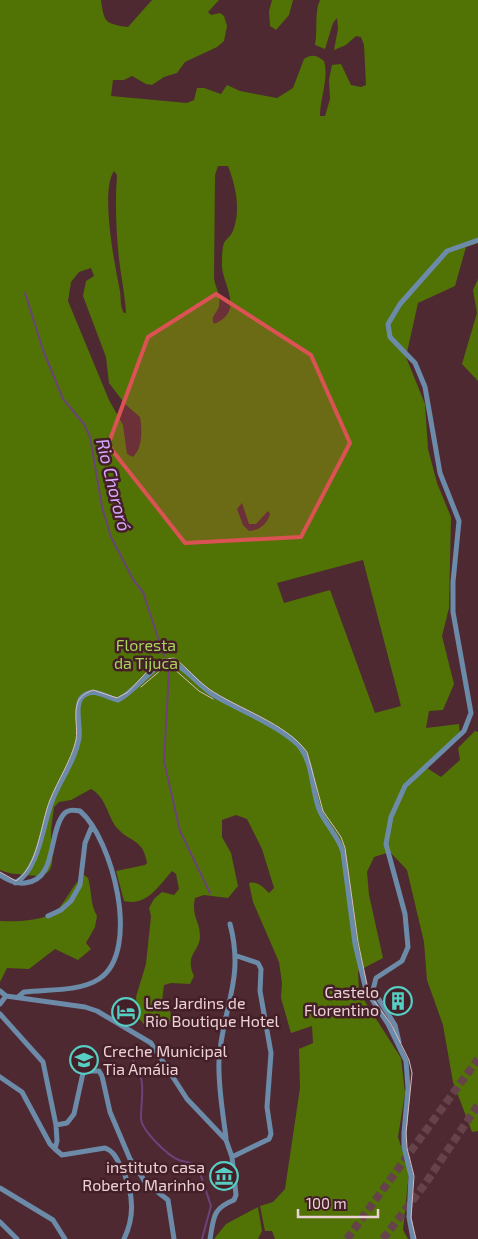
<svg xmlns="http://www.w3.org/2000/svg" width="478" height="1239" viewBox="0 0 478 1239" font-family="'Exo 2',sans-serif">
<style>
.forest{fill:#517205;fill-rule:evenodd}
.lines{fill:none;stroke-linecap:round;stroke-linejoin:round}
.stream{stroke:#6c427b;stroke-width:2}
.highway-tunnel{stroke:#66424a;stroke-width:8;stroke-dasharray:8 4;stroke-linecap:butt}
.minor{stroke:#6b8ba9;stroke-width:5}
.tram{stroke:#d7bcc1;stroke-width:1}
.marked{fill:#db5254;fill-opacity:0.2;stroke:#db5254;stroke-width:4;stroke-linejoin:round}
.labels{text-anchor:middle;stroke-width:5;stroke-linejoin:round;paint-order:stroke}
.park-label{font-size:16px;fill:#a7d55b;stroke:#441f27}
.poi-label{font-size:16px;fill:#ebd2d6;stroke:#441f27;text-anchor:end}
.water-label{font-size:18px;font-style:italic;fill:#d3a8fe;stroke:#441f27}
</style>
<rect width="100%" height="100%" fill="#4f2931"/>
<path class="forest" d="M0 0H101C104 22 105 24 128 27L152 0H219L208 12 211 15 220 13 224 16 227 26 224 41 217 47 185 62 177 73 164 77 152 85 146 84 132 76 124 80H113L111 96 187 103 194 100 197 88H204L221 94 227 85 240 91 277 98 293 88 304 59C312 54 316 55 324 61 329 79 320 98 320 116H325L330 99 329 80 332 65 341 64 351 85 361 87 366 85 364 45 361 37 356 36 346 45 334 50 338 29 337 18 333 23 325 49 315 45C318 30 314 13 320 0H478V243L466 247 455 286 418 303 406 357 425 404 428 449 437 483 451 517 449 608 442 636 454 684 443 710 429 711 426 728 459 724 460 736 427 768 441 777 460 760 458 748 475 731 478 732V1131L472 1132 453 1082 443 1025 427 980 424 942 407 870 390 852 374 857 367 872 369 895 383 958 358 971 359 992 401 1058 405 1093 398 1137 409 1172 403 1230 408 1239H275L272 1231H265L260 1206 273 1202 285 1189 300 1088 299 1049 313 1043 312 1026 291 1033 281 998 282 983 279 962 253 902 249 883C258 881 263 887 269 893L274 888 262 849 247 819 236 815 222 820V837L231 853 238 886 228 898 204 895 195 898C191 917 200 921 200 936 200 952 184 954 194 976L190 984 171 983 164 985 162 1001C170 1009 174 1015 169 1026L146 1027 138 1017 136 997 146 964 151 916 149 908 154 899 162 892 174 895 179 889 176 874 172 871C159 886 146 907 124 901L116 871 145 865 147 863C143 838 130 843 117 828 107 816 107 798 91 789L71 800 59 802 54 807C53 816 51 826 51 835 51 856 61 880 27 875 18 874 8 874 0 870ZM218 166H228C236 187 241 209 233 231 231 236 226 239 224 243 222 249 222 257 222 263 220 282 247 311 214 324 210 316 217 314 219 306 221 295 216 289 214 279L215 175ZM114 171 117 175C115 202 116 231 119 259 121 277 125 294 126 313H124C120 307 121 298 120 291 115 266 100 191 114 171ZM91 268 94 276 86 281 83 296 106 357 109 383 125 404 140 417C142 429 143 448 133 457L127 454 123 425 109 400 68 301 71 282 79 272ZM242 503 249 524H256L268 511 270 514C267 524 260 530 249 531L243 525 237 509ZM363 560 401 706 375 713 330 590 284 603 277 583Z
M272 0H293L289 15 276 30 270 26 269 11Z
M478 279V381L462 364 477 313 473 290Z
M84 875 88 878C92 891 90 904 97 916L95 927 86 943 91 949 78 960 55 949 29 969 7 968 0 982V921C15 922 47 921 57 910 68 899 72 885 84 875Z
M258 1207 262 1231 258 1239H214L226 1224Z"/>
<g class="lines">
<path class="stream" d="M25 293 43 350 63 399 84 424 90 437 102 507 111 537 134 581 143 592 164 656
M167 665 169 671 164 761 180 831 210 893
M133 1061C147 1077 141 1099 141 1118 141 1130 168 1156 179 1160 183 1162 189 1162 194 1164L199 1170 211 1206 202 1239"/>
<path class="highway-tunnel" d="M347 1239 478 1059
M383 1239 425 1184 478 1105"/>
<path class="minor" d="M0 875C8 880 15 884 25 883 57 880 48 835 63 815 67 809 74 810 80 811 112 838 142 951 99 979 79 992 47 989 24 992L18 997
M15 883C39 871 43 824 52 801 60 780 75 761 79 738 81 727 74 706 82 697 93 686 107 698 118 700 135 692 155 662 169 663 182 663 200 687 212 694 233 707 289 730 302 750 313 766 312 791 319 809 325 824 338 835 343 852L355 944 366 990 388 1024 406 1061 408 1088 404 1133V1147L411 1176 409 1217 413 1239
M48 916 61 910 71 901 80 885 85 843 92 826
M0 991 6 996 85 1007 97 1011 151 1043 187 1099 226 1140 232 1157 236 1195 234 1200C212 1209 214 1217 210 1239
M0 1004 6 996
M0 1014 43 1062 56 1125
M399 1042 395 1025 373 990 376 978 402 961 408 947 405 914 386 844 391 817 405 786 464 731 471 713 453 612V582L459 521 440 473 425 387 415 363 390 337 388 324 400 304 447 251 478 240
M0 1077 22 1092 50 1144 55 1149 57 1141 56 1125 67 1123 74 1114 83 1073 88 1071H99L102 1076 110 1112 130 1159 146 1183 168 1200 174 1239
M226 1138C223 1113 218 1087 219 1061 222 1008 245 980 230 924
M55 1149 62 1155 105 1148C113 1151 116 1157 120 1165 133 1189 136 1214 124 1239
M232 1157 269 1139 271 1134 267 1107 271 1053 260 991 261 969 258 963 237 956
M0 1188 53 1220 65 1239
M0 1222 17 1239"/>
<path class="tram" d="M141 687 162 669 173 668 199 691 213 699
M0 872 16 881C39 865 40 825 50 800 58 780 71 761 76 740 78 728 74 716 77 705 79 696 86 693 93 690L117 698 128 692 158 660 174 658C187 667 196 680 209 689 238 709 286 723 307 752L323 811 341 837 345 848 358 942 369 994 391 1024 409 1060 412 1073 406 1133 407 1148 414 1176 411 1218 416 1239"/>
</g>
<path class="marked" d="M216 294 311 355 350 443 301 537 185 543 108 445 148 337Z"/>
<defs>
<symbol id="building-ring" viewBox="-11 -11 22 22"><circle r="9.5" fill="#441f27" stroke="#56cec3" stroke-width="1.5"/><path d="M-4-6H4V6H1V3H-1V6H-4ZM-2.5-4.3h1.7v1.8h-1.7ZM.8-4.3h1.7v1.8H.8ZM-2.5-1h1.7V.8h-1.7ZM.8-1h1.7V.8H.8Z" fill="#56cec3"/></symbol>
<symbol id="hotel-ring" viewBox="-11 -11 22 22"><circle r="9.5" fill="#441f27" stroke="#56cec3" stroke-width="1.5"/><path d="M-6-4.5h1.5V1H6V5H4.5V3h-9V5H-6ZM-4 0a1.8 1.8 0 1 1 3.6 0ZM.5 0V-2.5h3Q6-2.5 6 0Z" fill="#56cec3"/></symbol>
<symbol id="school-ring" viewBox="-11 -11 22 22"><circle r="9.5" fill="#441f27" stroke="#56cec3" stroke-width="1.5"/><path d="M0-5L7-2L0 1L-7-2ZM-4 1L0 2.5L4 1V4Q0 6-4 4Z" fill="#56cec3"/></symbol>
<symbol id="museum-ring" viewBox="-11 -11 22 22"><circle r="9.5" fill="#441f27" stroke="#56cec3" stroke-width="1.5"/><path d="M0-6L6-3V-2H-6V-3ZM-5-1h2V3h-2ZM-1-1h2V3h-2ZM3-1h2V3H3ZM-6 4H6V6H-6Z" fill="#56cec3"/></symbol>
</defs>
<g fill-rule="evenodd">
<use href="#building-ring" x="382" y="985" width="32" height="32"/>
<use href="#hotel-ring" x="110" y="996" width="32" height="32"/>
<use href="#school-ring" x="68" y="1044" width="32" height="32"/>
<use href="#museum-ring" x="208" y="1160" width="32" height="32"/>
</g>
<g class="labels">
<g class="park-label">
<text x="146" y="651">Floresta<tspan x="146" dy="18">da Tijuca</tspan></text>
</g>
<g class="poi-label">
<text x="379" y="998">Castelo<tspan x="379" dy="18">Florentino</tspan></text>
<text x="145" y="1009" text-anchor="start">Les Jardins de<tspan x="145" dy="18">Rio Boutique Hotel</tspan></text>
<text x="103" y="1057" text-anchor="start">Creche Municipal<tspan x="103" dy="18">Tia Amália</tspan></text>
<text x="205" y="1173">instituto casa<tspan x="205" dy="18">Roberto Marinho</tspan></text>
</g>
<g class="water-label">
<text transform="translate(113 485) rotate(76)" y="6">Rio Chororó</text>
</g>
</g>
<path d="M298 1209v8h80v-8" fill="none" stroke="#ebd2d6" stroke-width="2.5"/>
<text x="306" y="1209" font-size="15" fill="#ebd2d6" stroke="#441f27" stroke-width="4" paint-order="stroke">100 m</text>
</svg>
